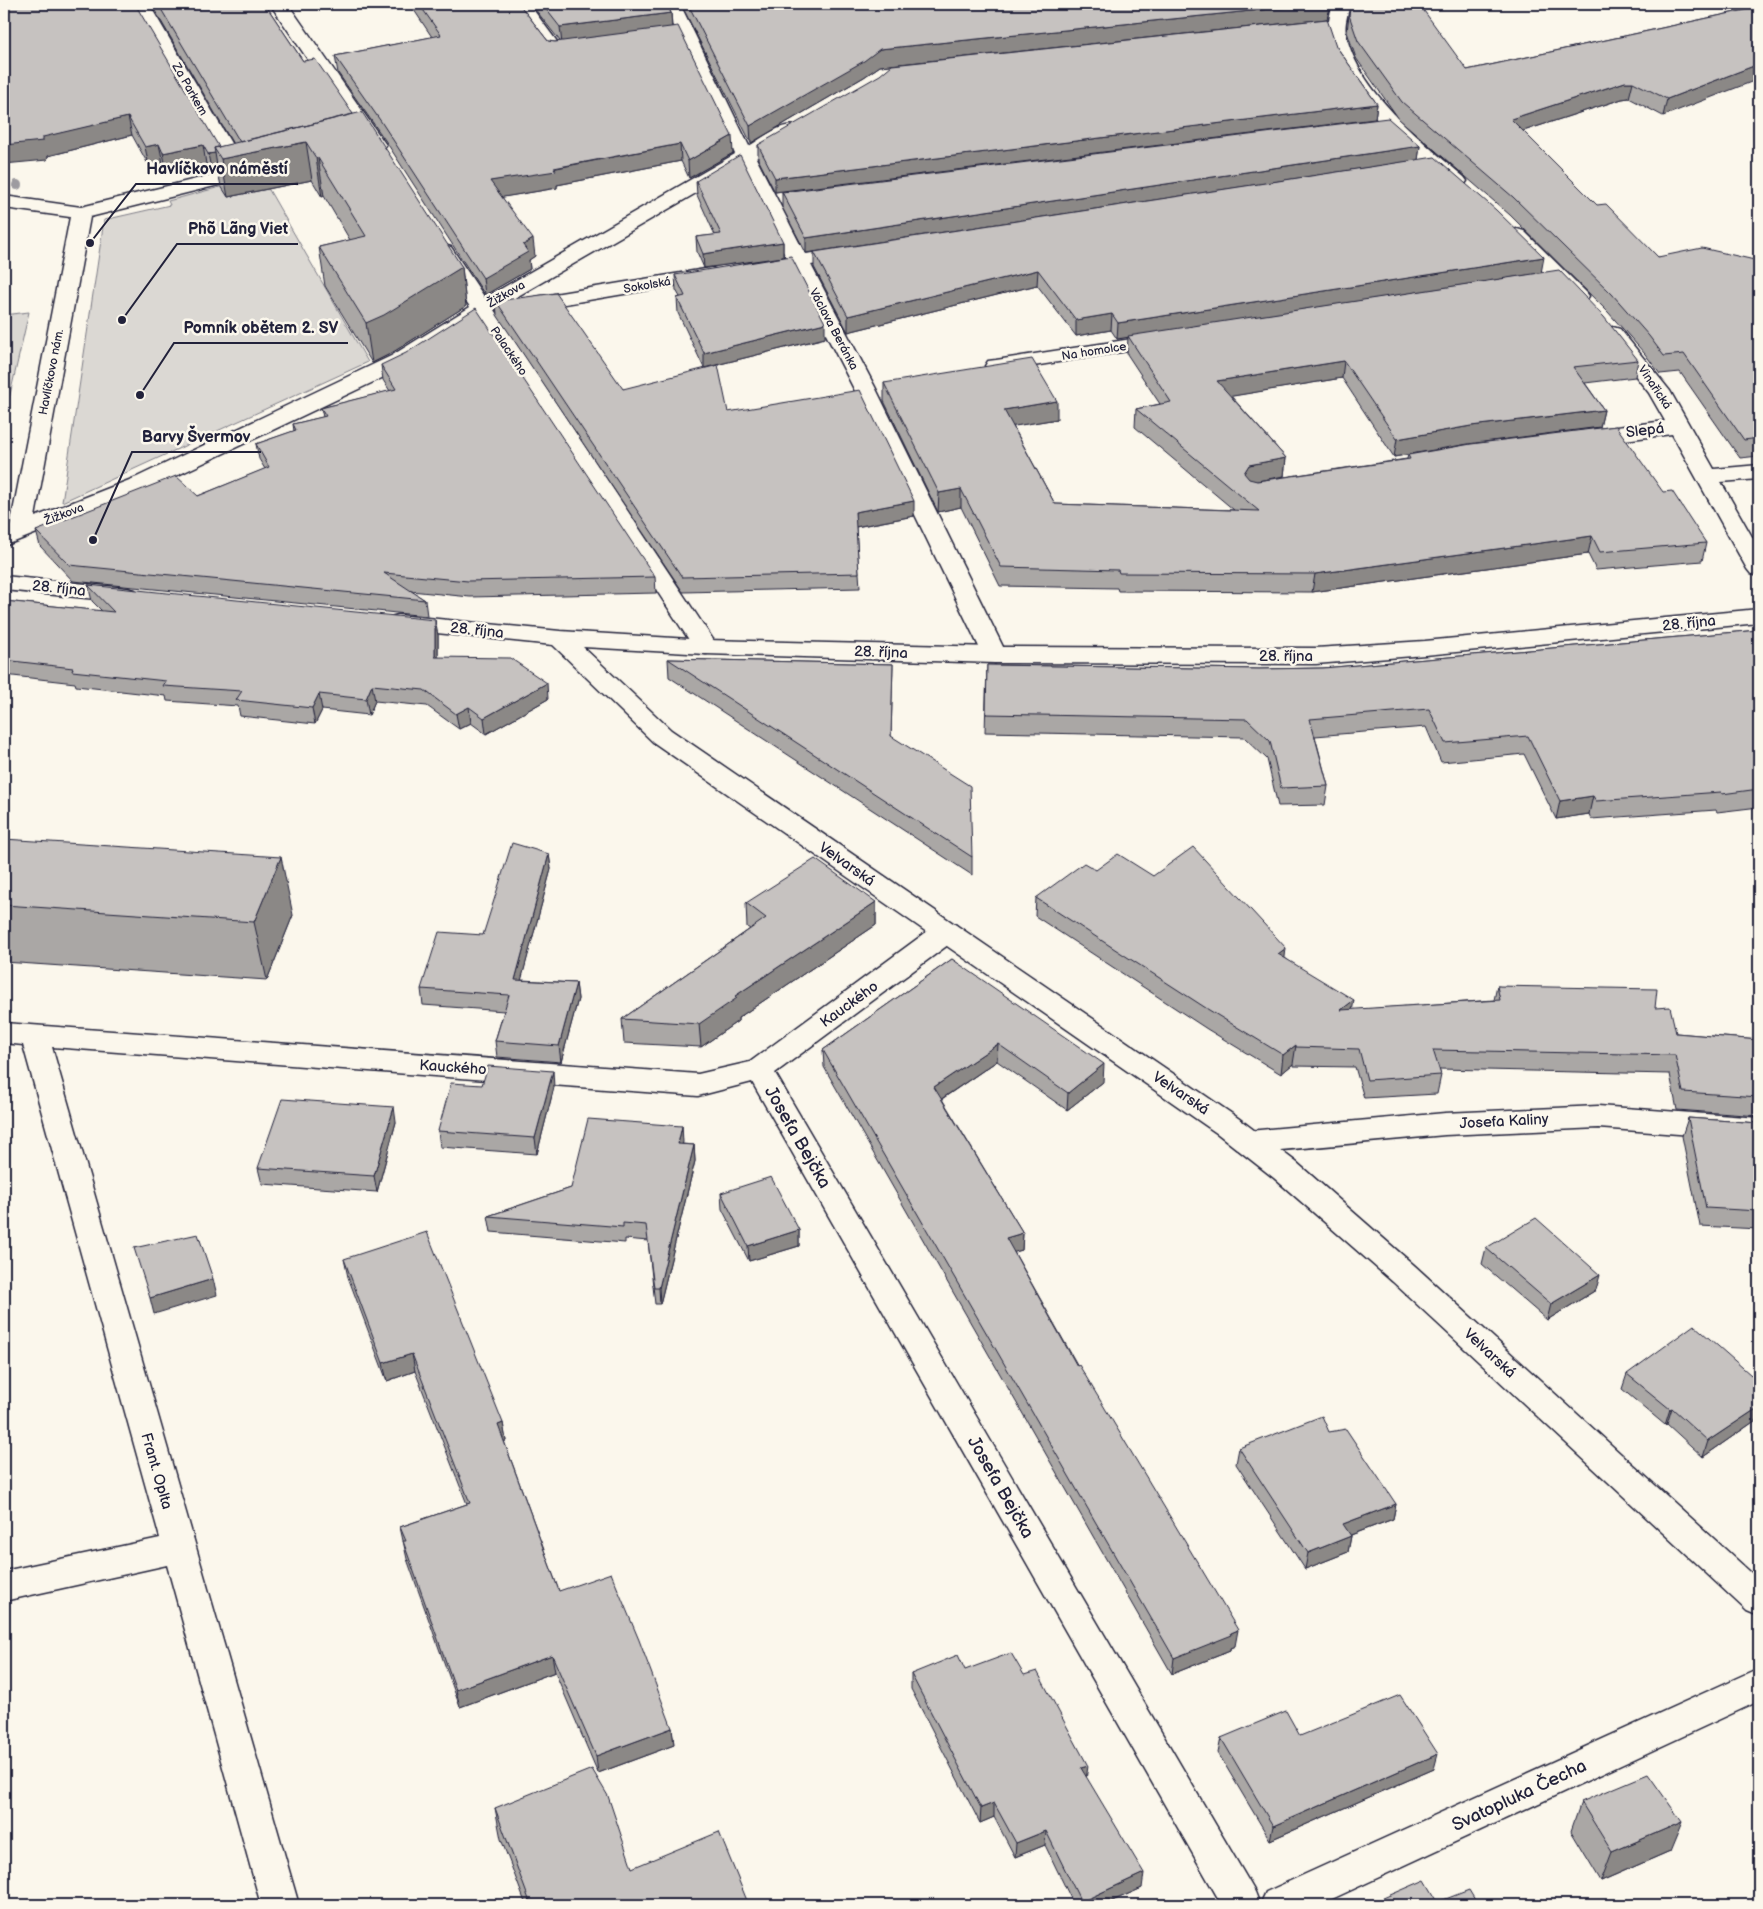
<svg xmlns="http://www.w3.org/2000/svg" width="1763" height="1909" viewBox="0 0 1763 1909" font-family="'Balsamiq Sans',sans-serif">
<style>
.green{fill:#dbd8d3;stroke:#7e7d87}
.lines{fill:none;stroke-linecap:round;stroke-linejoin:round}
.street-casing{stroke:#22223b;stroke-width:3}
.secondary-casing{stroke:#22223b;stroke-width:3}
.street{fill:#fbf7ec;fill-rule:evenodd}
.secondary{fill:#fbf7ec;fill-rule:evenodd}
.tree{fill:#9d9ba0}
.wall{fill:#aaa7a5;stroke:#22223b}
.shaded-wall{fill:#8b8886;stroke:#22223b}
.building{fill:#c6c2c0;stroke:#22223b}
.labels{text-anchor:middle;stroke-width:5;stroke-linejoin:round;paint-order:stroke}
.far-street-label{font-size:12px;fill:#22223b;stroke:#fbf7ec}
.street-label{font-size:15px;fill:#22223b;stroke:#fbf7ec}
.near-street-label{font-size:18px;fill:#22223b;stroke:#fbf7ec}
.leader{fill:none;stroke:#22223b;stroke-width:2}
.callout-dot{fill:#22223b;stroke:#fbf7ec;stroke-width:2}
.callout-label{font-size:16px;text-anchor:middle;font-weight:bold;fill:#22223b;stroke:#fbf7ec;stroke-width:5;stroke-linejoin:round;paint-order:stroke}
</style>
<rect width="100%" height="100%" fill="#fbf7ec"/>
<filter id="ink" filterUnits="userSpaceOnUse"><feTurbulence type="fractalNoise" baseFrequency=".02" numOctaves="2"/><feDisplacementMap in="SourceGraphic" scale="10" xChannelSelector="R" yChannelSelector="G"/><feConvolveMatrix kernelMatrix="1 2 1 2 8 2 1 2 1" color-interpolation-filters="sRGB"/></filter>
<g filter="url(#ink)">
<path class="green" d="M261 176 368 362 62 502 104 220 170 205 168 201Z
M29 312 6 412H4V315Z"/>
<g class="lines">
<defs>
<path id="street" d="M131 4H149L245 167 256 164 263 166 266 170 263 174 90 217 35 517 137 477 391 356 470 307 434 251 437 247 444 245 451 247 485 298 735 154 662 4H680L749 146C763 138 781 122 797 126L799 130 797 134 756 158 805 254 850 248 857 250 860 254 857 258 811 265 875 387 1007 655 1004 660 995 663 986 660 983 655 853 387 792 268 756 273 749 271 746 267 749 263 786 257 741 167 494 310 718 647 715 652 706 654 697 652 479 319 407 366 153 487 4 546V530L10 527 70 217 4 208V196L81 207 229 171Z
M270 4H288L386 145 383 149 376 151 369 149Z
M511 4H529L561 47 558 51 552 52 546 51Z
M1332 4H1350C1348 13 1344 25 1346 34 1358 91 1422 141 1464 177L1467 181 1464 185 1457 187 1450 185C1430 167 1401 147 1383 127 1360 99 1336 67 1327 32L1292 35 1286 34 1283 30 1286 26 1329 21Z
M1517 229 1524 231 1586 292 1589 296 1586 300 1579 302 1572 300 1510 239 1507 235 1510 231Z
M711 268 718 270 721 274 718 278 524 311 517 309 514 305 517 301 524 299Z
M1613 327 1620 329 1670 391 1714 469 1759 465V479L1721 482 1759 549V576L1751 574 1747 569 1672 434 1584 445 1576 443 1573 438 1576 433 1584 431 1665 421 1649 393 1602 333 1606 329Z
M1164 334 1171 336 1175 340 1171 344 996 372 988 371 985 366 988 361 996 360Z
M946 923 956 925 960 932 956 939 775 1073 1255 1892 1260 1905 1266 1892 1759 1668V1701L1319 1905H1222L752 1082 698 1096 52 1047 299 1905H261L167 1565 4 1601V1571L160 1538 23 1045 4 1043V1023L698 1074 750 1062 936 925Z
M1598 1106 1759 1118V1140L1598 1128 1445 1135 1249 1153 1239 1150 1234 1142 1239 1134 1249 1131 1445 1113Z"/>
<path id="secondary" d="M4 576 127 588 135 590 139 595 135 600 127 602 4 590Z
M1759 609V623L1425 655 1316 664 995 663 706 654 583 647 671 730 1238 1118 1296 1162 1415 1266 1759 1580V1616L1747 1611 1393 1282 1274 1178 1218 1134 653 742 553 645 398 629 390 627 386 622 390 617 398 615 560 631 706 640 995 647 1316 648 1425 641Z"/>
</defs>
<use href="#street" class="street-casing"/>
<use href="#secondary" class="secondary-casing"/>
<use href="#street" class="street"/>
<use href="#secondary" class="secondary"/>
</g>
<circle class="tree" cx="17" cy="185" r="5"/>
<path class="wall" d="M4 4 219 147 233 144 151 4H265L303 61 353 114 462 267 466 306 390 354 372 363 325 286 319 247 350 240 324 196 322 197 312 180 228 197 221 186 218 172 212 173 206 164 167 172 163 163 149 166 132 135 48 156 47 160Z
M410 4H519L548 41 555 42 560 41 531 4H667L671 13 672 27 733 153 689 178 681 161 557 185V188L502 197 535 256 529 260 530 269 485 295 385 140 338 73 335 56 432 37Z
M681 4H1331L1327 19 880 66 864 77 751 143Z
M1759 7 1663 116 1629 98 1622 99 1523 131 1597 205 1658 257 1759 261V456L1740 458 1680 372 1660 374 1645 354 1608 312 1510 215 1399 119 1356 58 1347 32 1349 15 1467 70Z
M1336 46 1377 104 1375 119 775 192 758 159V145Z
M1420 146 1418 159 1541 272 1638 360 1635 377 1585 383 1604 410 1600 427 1468 444 1394 457 1342 378 1231 396 1286 458 1284 476 1263 480 1407 459 1408 455 1663 492 1706 543 1702 561 1596 570 1588 554 1312 592 1118 591 1117 588 1000 586 961 507 938 512 884 401V383L1057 419 1013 426 1055 504 1234 510 1135 427 1136 409 1160 404 1127 354 1128 337 1117 339 1111 330 1076 336 1037 285 848 332 814 267V252L806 253 782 207V192Z
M696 181 783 242V257L704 268 697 252 696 237 715 235 697 195Z
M675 275 825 338 704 368 678 313 677 298 680 297 676 290Z
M496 301 623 389 728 412 914 516 856 527 859 573 860 588 683 592 497 315Z
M381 365 655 577 656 593 470 597 411 591 425 600 427 616 73 581 40 546 36 531 198 496 265 469 259 459 256 444 294 431 293 424 323 417 321 408 390 391 383 380Z
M88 585 438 635V657L548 699 486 734 471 723 459 729 427 706 375 701 369 715 322 710 315 724 240 716 238 706 167 701 166 696 76 686 75 683 4 675V601L102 611 92 601Z
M1759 630V807L1717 812 1716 810 1591 819 1589 814 1556 819 1524 754 1441 762 1426 727 1315 736 1328 786 1325 805 1278 806 1267 759 1244 737 985 732 987 665 1259 669 1323 668Z
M668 659 893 664 891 736 972 857V875L669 677Z
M4 839 293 915 267 980 4 962Z
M549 854 551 869 521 980 576 983 578 999 561 1062 497 1057 495 1041 504 1011 423 1005 421 989 483 935Z
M1096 870 1153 876 1285 958 1352 1010 1494 1000 1497 986 1655 1008 1676 1033 1759 1040V1116L1677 1110 1670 1074 1439 1069 1441 1075 1437 1094 1364 1098 1355 1067 1293 1066V1064L1281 1074 1207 1029 1035 916 1036 898Z
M876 902V925L738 1018V1021L701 1047 624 1043 622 1019 750 929 747 927 746 903Z
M952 959 1103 1082 1067 1110 997 1061 942 1099 1023 1233 1022 1250 1014 1252 1235 1646 1230 1648V1651L1172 1674 824 1067 823 1050Z
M482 1085 554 1087 537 1154 440 1147 438 1131Z
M1688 1118 1759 1123V1229L1700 1226 1682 1136Z
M396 1122 377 1192 262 1184 258 1168Z
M682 1126V1144L694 1145 695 1161 660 1304H655L648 1241 625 1239V1243L491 1232 488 1216 571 1188Z
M721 1193 799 1230V1246L749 1261 722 1209Z
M1486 1248 1596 1290 1547 1320 1482 1264Z
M344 1259 503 1423 506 1441H504L559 1591 672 1728 674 1745 598 1773 555 1672 460 1707 407 1559 400 1527 467 1504 415 1371 387 1381 348 1277Z
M1627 1374 1759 1382V1418L1703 1457 1667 1424 1665 1425 1622 1389Z
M1329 1432 1396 1504 1393 1519 1351 1535V1536L1348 1552 1305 1569 1236 1464 1239 1448Z
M965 1670 1086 1778 1142 1888 1103 1905H1074L1045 1845 1015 1857 994 1817 980 1823 911 1689V1674Z
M1300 1736 1434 1769 1270 1840 1218 1753 1221 1738Z
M1581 1802 1670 1851 1601 1881 1571 1831Z
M495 1808 632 1868 748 1903V1905H526L501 1839Z"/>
<path class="shaded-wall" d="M1319 4H1331L1327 19 880 66 864 77 751 143 750 126 880 49Z
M671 13 672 29 562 44 560 27Z
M1759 64V79L1663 116 1667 99Z
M1625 82H1633L1629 98 1622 99 1508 136 1511 119Z
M1377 104 1375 119 775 192V178Z
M128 117 132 135 48 156 47 160 4 164V145Z
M732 136 733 153 689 178 688 161Z
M306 142 312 180 228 197 221 159Z
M159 144 163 163 149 166 145 147Z
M680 144 681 161 557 185V188L492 199 490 181Z
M203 145 206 164 167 172 163 153Z
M1420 146 1418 160 806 253V238Z
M215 153 218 172 212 173 208 154Z
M316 158H318L324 196 322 197Z
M533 239 535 256 529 260 530 269 485 295 483 278 523 245Z
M783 242V257L704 268 703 254Z
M1544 257 1541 273 1117 339 1118 323Z
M462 267 466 306 390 354 372 363 366 323Z
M1038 270 1037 285 848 332V316Z
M1112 314 1111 330 1076 336V320Z
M825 323V338L704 368V353Z
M1344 361 1342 378 1215 399 1217 381Z
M1057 401V419L1003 428 1004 410Z
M1604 410 1600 427 1468 444 1394 457 1397 439 1471 426Z
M1286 458 1284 476 1247 483 1244 473 1249 465Z
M961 489V507L938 512 939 493Z
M914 501V516L855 527V512Z
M1592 536 1588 554 1312 592 1315 574Z
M435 620 438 635V673L435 657Z
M547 683 548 699 486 734 484 718Z
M372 685 375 701 369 715 366 699Z
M319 694 322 710 315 724 312 708Z
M469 707 471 723 459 729 456 714Z
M1593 796 1589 814 1556 819 1560 801Z
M549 854 551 869 517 996 515 980Z
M281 857 293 915 267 980 254 922Z
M876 902V925L738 1018V1021L701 1047 699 1024 735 996Z
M1286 948 1284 966 1278 954Z
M576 983 578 999 561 1062 559 1046Z
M1354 1000 1351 1018 1341 1010Z
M998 1044 997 1061 934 1104V1087Z
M1296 1045 1293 1064 1281 1074 1283 1055Z
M1104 1064 1103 1082 1067 1110 1068 1093Z
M553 1071 554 1087 537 1154 535 1138Z
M394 1107 396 1122 377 1192 374 1176Z
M682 1126 683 1142 679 1160 678 1144Z
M694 1145 695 1161 660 1304 659 1288Z
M799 1230V1246L749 1261 748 1246Z
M1023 1233 1022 1250 1005 1255 1006 1238Z
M1600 1275 1596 1290 1547 1320 1551 1304Z
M213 1279 217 1295 154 1314 150 1298Z
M412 1354 415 1371 387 1381 383 1363Z
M1759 1407V1418L1703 1457 1708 1441Z
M1672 1408 1667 1424 1665 1425 1670 1409Z
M503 1423 506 1441 501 1442 498 1425Z
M1396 1504 1393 1519 1340 1539 1343 1524Z
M1351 1536 1348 1552 1305 1569 1308 1553Z
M1238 1630 1235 1646 1230 1648V1651L1172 1674 1174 1658Z
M552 1655 555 1672 460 1707 456 1690Z
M672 1728 674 1745 598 1773 596 1756Z
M1438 1754 1434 1769 1270 1840 1273 1826Z
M1088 1766 1086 1780 1081 1768Z
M994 1803V1817L980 1823 981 1808Z
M1682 1822 1670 1851 1601 1881 1612 1852Z
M1046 1831 1045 1845 1015 1857 1016 1843Z
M1144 1873 1142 1888 1103 1905H1081V1902Z"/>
<path class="building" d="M4 4H135L219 147 214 148 215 153 208 154 203 145 163 153 159 144 145 147 128 117 43 137V141L4 145Z
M158 4H265L303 61 315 59 353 114 240 142Z
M419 4H519L548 41 555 42 678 26 732 136 688 161 680 144 554 168 556 171 490 181 533 239 523 245 528 252 483 278 382 123 335 56 441 35Z
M542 4H667L671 13 560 27Z
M688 4H1319L880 49 864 61 750 126Z
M1351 4H1419L1467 70 1759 7V64L1667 99 1633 82H1625L1511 119 1597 205 1606 204 1658 257 1702 248 1759 261V438L1744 440 1684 354 1664 356 1649 336 1612 294 1513 197 1402 102 1358 41 1349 15Z
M1327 19 1336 46 1377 104 775 178 758 145 880 75 892 65Z
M362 112 462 267 384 315 366 323 319 247 366 236 318 158H316L306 142 221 159 214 148Z
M1388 118 1420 146 806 238 782 192Z
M740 155 783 242 703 254 696 237 721 234 696 181Z
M1435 157 1496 210 1544 257 1118 323 1112 314 1076 320 1038 270 848 316 814 252Z
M791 256 825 323 704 353 677 298 685 296 675 275Z
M1559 270 1604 317 1638 360 1573 367 1604 410 1471 426 1397 439 1344 361 1217 381 1286 458 1249 465 1244 473 1249 479 1257 481 1410 459 1408 455 1471 444 1616 426 1663 492 1672 491 1706 543 1600 552 1592 536 1315 574 1119 573 1118 570 1001 567 961 489 939 493 884 383 1032 359 1057 401 1004 410 1055 504 1259 511 1136 409 1171 402 1128 336Z
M556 293 623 389 718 365 728 412 860 390 914 501 855 512 859 573 682 577 496 301Z
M476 308 655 577 468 581 384 573 425 600 69 565 36 531 176 476 198 496 269 467 256 444 296 430 293 424 326 416 321 408 396 389 381 365 406 353Z
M88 585 435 620V657L510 658 547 683 484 718 469 707 456 714 424 690 372 685 366 699 319 694 312 708 236 700 242 691 163 686 166 681 72 671 73 668 4 660V601L114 612Z
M1759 630V789L1722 794 1721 792 1596 801 1593 796 1560 801 1528 736 1445 743 1429 709 1310 719 1328 786 1281 788 1270 741 1247 719 986 714 987 665 1259 669 1323 668Z
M668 659 893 664 891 736 970 786 972 857Z
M4 839 281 857 254 922 4 905Z
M512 843 549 854 515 980 576 983 559 1046 495 1041 509 995 421 989 439 932 483 935Z
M1193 847 1286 948 1278 954 1354 1000 1341 1010 1500 1000 1497 986 1657 989 1655 1008 1670 1007 1676 1033 1759 1040V1097L1683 1092 1675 1055 1433 1050 1441 1075 1367 1080 1359 1049 1296 1047V1045L1283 1055 1209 1010 1036 898 1084 863 1096 870 1118 854 1153 876Z
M815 859 876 902 735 996 737 998 699 1024 622 1019 766 918 746 903Z
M952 959 1104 1064 1068 1093 998 1044 934 1087 1023 1233 1006 1238 1077 1366 1079 1365 1238 1630 1231 1633 1232 1635 1174 1658 823 1050Z
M488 1066 553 1071 535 1138 438 1131 451 1083 482 1085Z
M282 1099 394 1107 374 1176 258 1168Z
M1688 1118 1759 1123V1211L1706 1208Z
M588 1119 682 1126 678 1144 694 1145 659 1288H654L646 1225 623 1223V1227L488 1216 571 1188Z
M771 1177 799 1230 748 1246 721 1193Z
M1536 1218 1600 1275 1551 1304 1486 1248Z
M427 1232 503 1423 498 1425 559 1591 611 1573 639 1640 672 1728 596 1756 552 1655 456 1690 403 1541H406L400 1527 470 1503 412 1354 383 1363 344 1259Z
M198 1234 213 1279 150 1298 134 1248Z
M1694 1325 1759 1382V1407L1708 1441 1672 1408 1670 1409 1627 1374Z
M1322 1416 1329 1432 1346 1429 1396 1504 1343 1524 1351 1536 1308 1553 1239 1448Z
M1011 1653 1024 1675 1037 1671 1088 1766 1081 1768 1144 1873 1081 1902 1046 1831 1016 1843 994 1803 981 1808 911 1674 958 1655 965 1670Z
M1400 1695 1438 1754 1273 1826 1221 1738 1286 1711 1300 1736Z
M592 1769 608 1796 632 1868 719 1832 748 1903 741 1905H531L495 1808Z
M1648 1774 1682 1822 1612 1852 1581 1802Z
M1425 1880 1438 1902 1469 1890 1478 1905H1367Z
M1493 1902 1495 1905H1485Z"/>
</g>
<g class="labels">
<g class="far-street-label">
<text transform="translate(190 89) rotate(60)" y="4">Za Parkem</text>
<text transform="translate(647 285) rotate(-10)" y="4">Sokolská</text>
<text transform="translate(506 294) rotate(-30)" y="4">Žižkova</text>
<text transform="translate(834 329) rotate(62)" y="4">Václava Beránka</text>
<text transform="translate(509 351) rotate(56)" y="4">Palackého</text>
<text transform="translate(1094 351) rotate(-9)" y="4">Na homolce</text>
<text transform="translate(51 372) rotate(-79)" y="4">Havlíčkovo nám.</text>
<text transform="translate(1655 387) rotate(56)" y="4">Vinařická</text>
<text transform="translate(64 514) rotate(-21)" y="4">Žižkova</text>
</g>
<g class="street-label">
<text transform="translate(1645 430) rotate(-7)" y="5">Slepá</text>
<text transform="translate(59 588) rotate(6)" y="5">28. října</text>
<text transform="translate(1689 623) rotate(-6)" y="5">28. října</text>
<text transform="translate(477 630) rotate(6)" y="5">28. října</text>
<text transform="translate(881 652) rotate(2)" y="5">28. října</text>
<text x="1286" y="661">28. října</text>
<text transform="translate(847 864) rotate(35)" y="5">Velvarská</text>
<text transform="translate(849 1004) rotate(-36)" y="5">Kauckého</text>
<text transform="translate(453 1067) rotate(4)" y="5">Kauckého</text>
<text transform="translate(1181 1093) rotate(34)" y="5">Velvarská</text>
<text transform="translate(1504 1121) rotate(-3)" y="5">Josefa Kaliny</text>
<text transform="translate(1490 1353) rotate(43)" y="5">Velvarská</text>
<text transform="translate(157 1471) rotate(74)" y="5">Frant. Oplta</text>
</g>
<g class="near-street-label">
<text transform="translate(798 1137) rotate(60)" y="6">Josefa Bejčka</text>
<text transform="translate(1001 1487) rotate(60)" y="6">Josefa Bejčka</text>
<text transform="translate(1519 1795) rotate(-25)" y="6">Svatopluka Čecha</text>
</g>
</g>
<path class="leader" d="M90 243L136 184H298M122 320L177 244H298M140 395L174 343H348M93 540L132 452H261"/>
<g class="callout-dot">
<circle cx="90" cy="243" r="5"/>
<circle cx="122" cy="320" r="5"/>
<circle cx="140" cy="395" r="5"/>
<circle cx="93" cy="540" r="5"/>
</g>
<g class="callout-label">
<text x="217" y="174">Havlíčkovo náměstí</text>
<text x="238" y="234">Phõ Lãng Viet</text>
<text x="261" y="333">Pomník obětem 2. SV</text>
<text x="196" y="442">Barvy Švermov</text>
</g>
<rect width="1763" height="1909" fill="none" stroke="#fbf7ec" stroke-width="20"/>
<rect x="10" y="10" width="1743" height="1889" fill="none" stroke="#22223b" stroke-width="2" filter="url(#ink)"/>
</svg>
